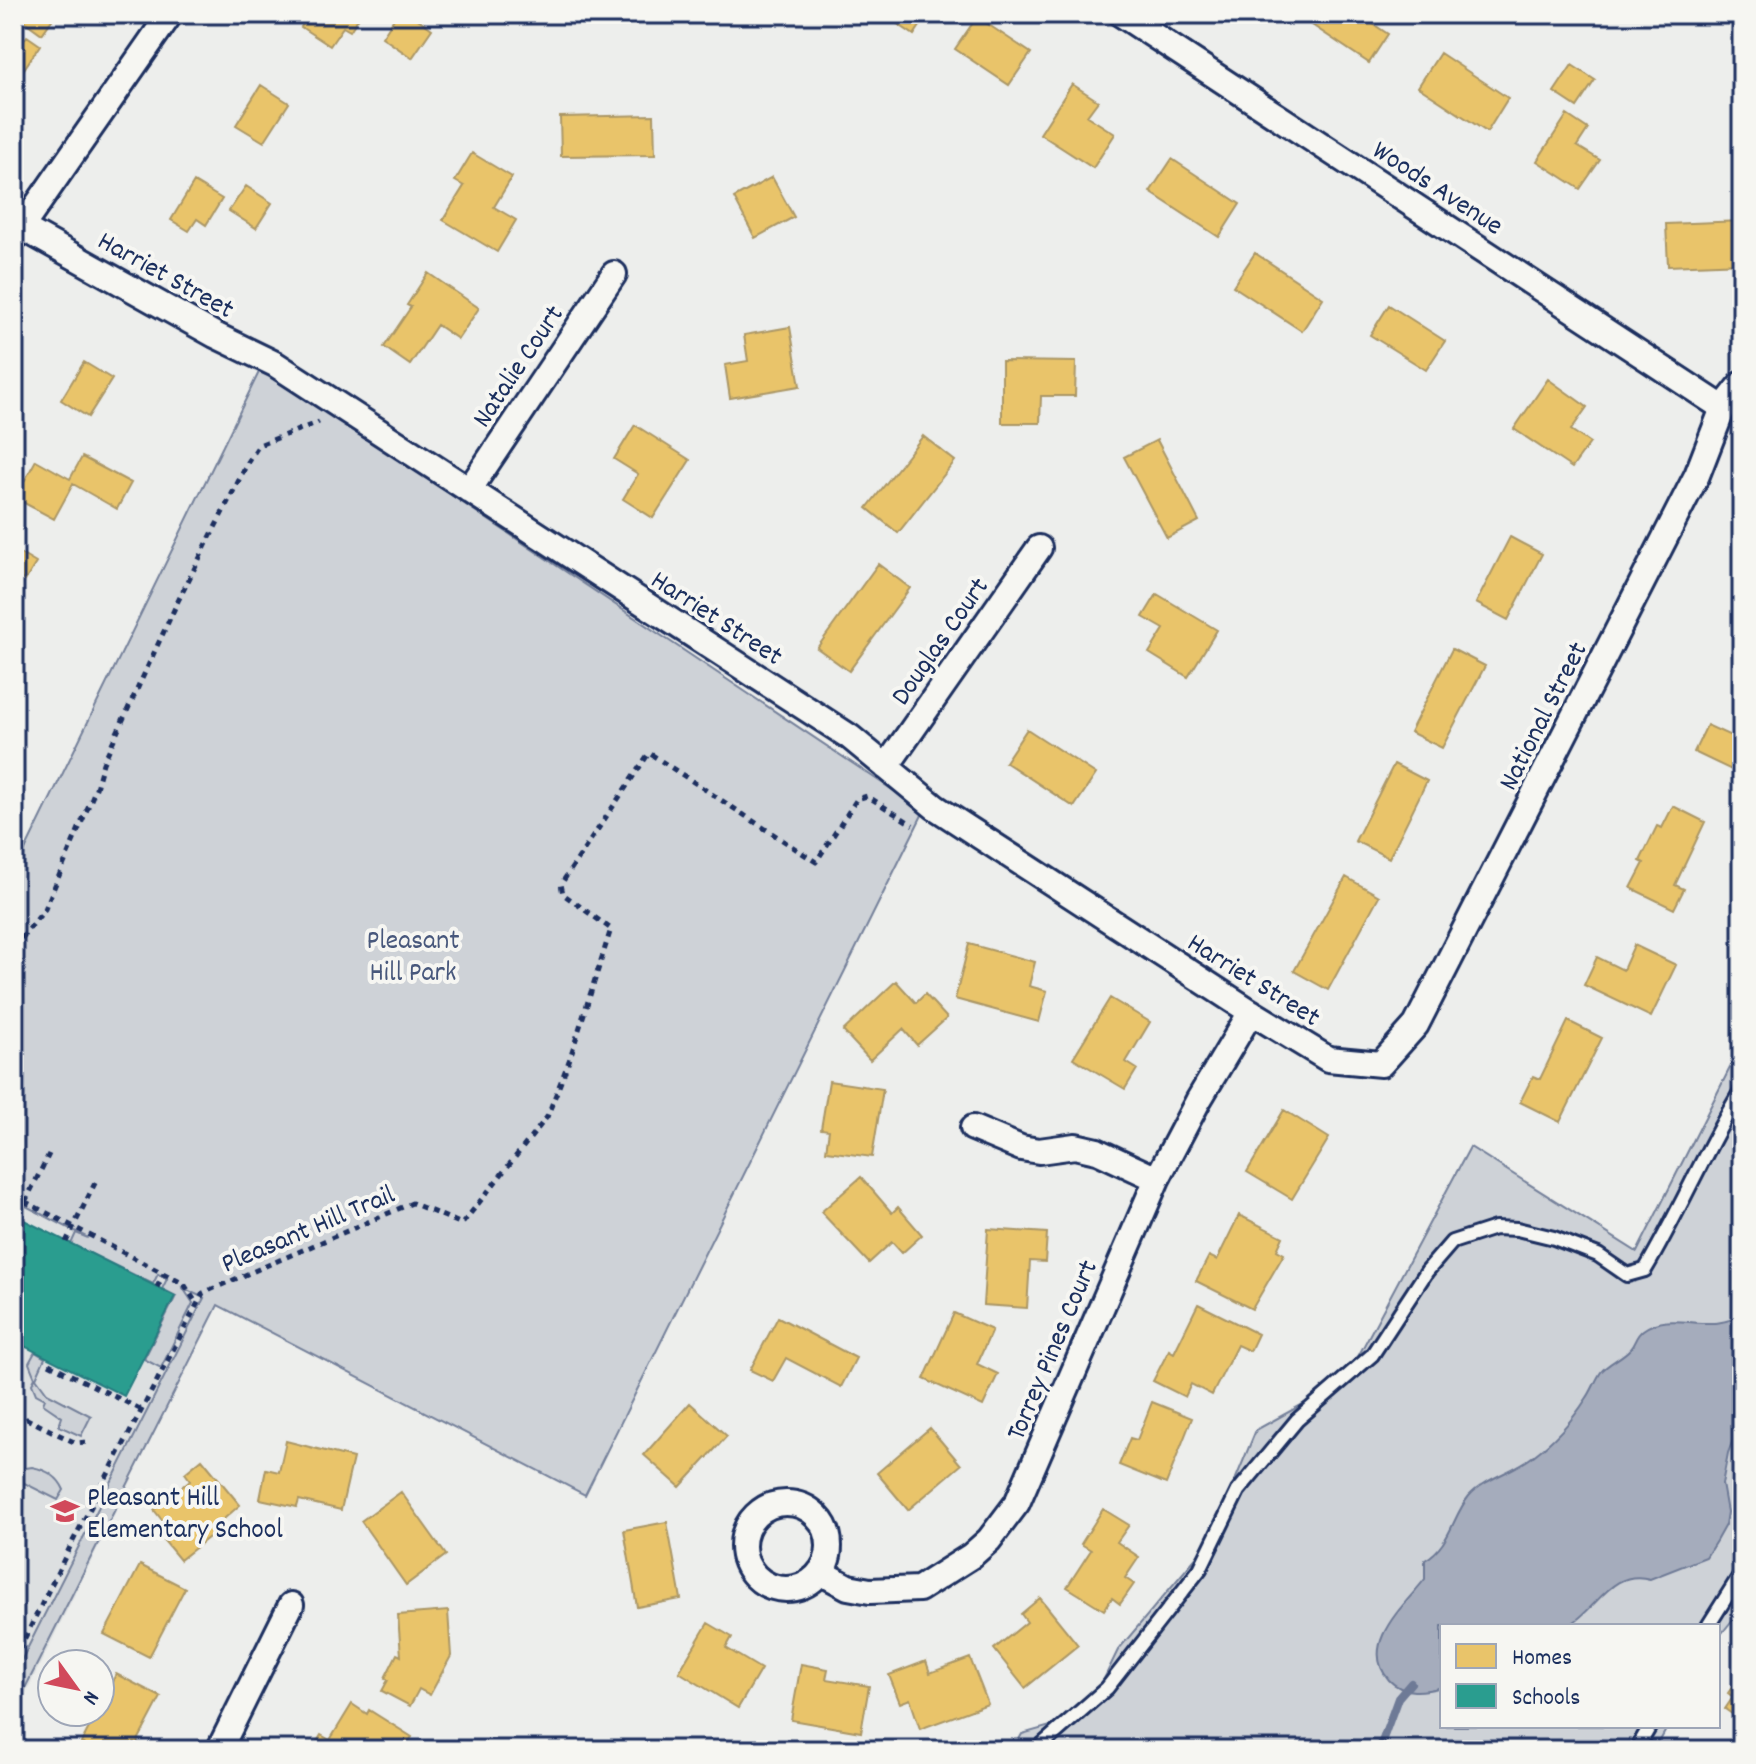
<svg xmlns="http://www.w3.org/2000/svg" width="1756" height="1764" viewBox="0 0 1756 1764" font-family="Dekko,sans-serif">
<style>
.built{fill:#dde0e1}
.green{fill:#ced2d7;stroke:#74809a;stroke-width:2}
.water{fill:#a5acbc;stroke:#6e7a96;stroke-width:2}
.homes{fill:#e9c46a;stroke:#ab9766;stroke-width:2}
.schools{fill:#2a9d8f;stroke:#267c80;stroke-width:2}
.lines{fill:none;stroke-linecap:round;stroke-linejoin:round}
.stream{stroke:#6e7a96;stroke-width:8}
.lane-casing{stroke:#1b2f5e;stroke-width:18}
.street-casing{stroke:#1b2f5e;stroke-width:30}
.path{stroke:#1b2f5e;stroke-width:5;stroke-dasharray:6 6;stroke-linecap:butt}
.lane{stroke:#f6f6f2;stroke-width:12}
.street{stroke:#f6f6f2;stroke-width:24}
.labels{text-anchor:middle;stroke-width:8;stroke-linejoin:round;paint-order:stroke}
.street-label{font-size:28px;fill:#1b2f5e;stroke:#f6f6f2}
.park-label{font-size:28px;fill:#48587c;stroke:#f6f6f2}
.poi-label{font-size:28px;fill:#1b2f5e;stroke:#f6f6f2;text-anchor:start}
</style>
<rect width="100%" height="100%" fill="#edeeec"/>
<filter id="ink" filterUnits="userSpaceOnUse"><feTurbulence type="fractalNoise" baseFrequency=".0125" numOctaves="2"/><feDisplacementMap in="SourceGraphic" scale="16" xChannelSelector="R" yChannelSelector="G"/><feConvolveMatrix kernelMatrix="1 2 1 2 8 2 1 2 1" color-interpolation-filters="sRGB"/></filter>
<g filter="url(#ink)">
<path class="built" d="M14 1200 218 1305 14 1717Z"/>
<path class="green" d="M261 368 924 811 585 1495 218 1305 14 1710V1675L204 1298 183 1288 193 1303 161 1368 144 1359 176 1296 162 1289 167 1279 158 1274 153 1284 71 1244 76 1233 88 1238 14 1200V873Z
M1742 1044V1608L1718 1638V1626H1442V1726H1668L1655 1750H1013L1022 1734 1086 1716 1118 1650 1210 1541 1256 1430 1345 1381 1470 1147 1637 1252Z
M35 1352 45 1358 36 1378 47 1393 91 1416 81 1436 59 1426 62 1417 43 1404 45 1399 36 1394 32 1384 35 1378 29 1363Z
M32 1467C47 1470 58 1476 64 1490L58 1500 16 1479 20 1469Z"/>
<path class="water" d="M1742 1313V1424L1736 1432 1728 1453 1722 1484 1727 1512 1725 1525 1716 1541 1706 1557 1650 1579C1611 1568 1597 1610 1568 1626H1442V1687C1424 1692 1403 1695 1389 1680 1358 1645 1404 1606 1425 1579V1560C1450 1546 1452 1517 1469 1496 1485 1478 1513 1472 1532 1457 1552 1442 1572 1421 1586 1399 1592 1391 1595 1381 1601 1372 1608 1363 1622 1358 1630 1349 1636 1342 1635 1336 1643 1330 1673 1308 1712 1337 1742 1313Z"/>
<path class="homes" d="M18 14H56L42 34 17 16Z
M310 14H361L350 31 343 27 330 46 301 27Z
M397 14H411L432 29 412 58 382 37Z
M883 14H928L914 35Z
M1311 14H1358L1388 34 1369 63 1306 21Z
M977 17 1031 53 1009 85 955 49Z
M27 36 40 45 14 84V39L21 44Z
M1440 53 1508 98 1487 132 1418 87Z
M1572 65 1595 80 1577 107 1554 92Z
M1072 84 1098 101 1087 116 1115 134 1093 168 1040 134Z
M261 85 289 103 264 142 236 125Z
M654 115 655 155 561 156 560 117Z
M1567 115 1588 129 1577 146 1600 160 1580 189 1537 161Z
M472 153 512 177 494 207 516 220 497 252 443 220 464 186 455 181Z
M1172 159 1240 204 1219 237 1150 192Z
M772 177 794 217 755 238 734 198Z
M194 182 222 199 206 225 197 219 189 231 171 220Z
M246 186 272 203 256 228 229 211Z
M1742 221V263L1668 266 1666 224Z
M1255 253 1323 298 1302 331 1233 286Z
M428 273 479 308 458 339 437 325 410 365 384 347 411 307 407 305Z
M1389 305 1445 341 1426 370 1370 335Z
M790 327 800 386 730 398 725 365 748 361 744 335Z
M1002 361 1076 362 1075 396H1041L1040 423H1002Z
M84 362 112 379 88 417 61 400Z
M1548 379 1587 407 1571 430 1590 443 1572 468 1514 429Z
M635 425 690 460 653 518 623 499 638 474 614 459Z
M923 436 955 461 898 533 867 508Z
M1157 440 1199 521 1167 538 1124 457Z
M82 457 131 483 117 509 73 484 54 519 15 498 36 460 70 479Z
M1510 537 1542 554 1508 620 1476 603Z
M14 550 36 563 25 581 14 574Z
M878 564 910 588 849 671 817 648Z
M1157 594 1217 630 1188 677 1149 653 1164 629 1143 617Z
M1452 649 1485 666 1442 748 1410 732Z
M1742 719V775L1694 752 1707 725 1733 737Z
M1027 729 1096 774 1074 807 1005 762Z
M1394 764 1427 781 1389 858 1355 841Z
M1673 806 1705 822 1675 885 1684 889 1674 909 1631 888 1644 863 1640 861 1657 826 1662 828Z
M1346 877 1379 896 1328 990 1294 971Z
M969 944 1035 962 1029 986 1047 991 1039 1022 955 999Z
M1634 945 1676 965 1651 1017 1584 985 1597 957 1623 970Z
M896 981 916 1003 925 994 947 1018 917 1045 903 1029 870 1060 843 1031Z
M1110 998 1150 1022 1126 1062 1137 1069 1125 1089 1073 1058Z
M1568 1021 1602 1038 1560 1122 1520 1102 1533 1076 1540 1079Z
M829 1081 883 1089 872 1157 826 1151 829 1130 821 1129Z
M1284 1110 1329 1138 1292 1199 1247 1172Z
M861 1177 892 1213 898 1207 922 1235 902 1253 892 1242 869 1263 821 1212Z
M1239 1215 1283 1237 1277 1250 1284 1254 1252 1309 1196 1281 1209 1256 1217 1260Z
M988 1229 1047 1233 1045 1262 1030 1261 1027 1308 983 1305Z
M1198 1304 1258 1334 1250 1351 1237 1345 1212 1395 1191 1384 1185 1397 1153 1381 1169 1350 1174 1353Z
M954 1313 992 1330 977 1364 998 1374 983 1406 924 1379Z
M778 1317 856 1358 841 1387 786 1358 773 1381 750 1370Z
M1152 1402 1192 1418 1166 1484 1119 1465 1130 1438 1137 1440Z
M690 1403 727 1436 680 1487 644 1455Z
M930 1428 961 1465 908 1510 877 1473Z
M286 1441 353 1458 341 1510 299 1500 297 1507 260 1499 266 1469 279 1472Z
M202 1459 240 1505 210 1531 213 1534 180 1560 160 1536 169 1529 154 1510 190 1480 185 1473Z
M401 1492 446 1555 406 1585 361 1521Z
M1103 1509 1129 1525 1117 1542 1139 1557 1125 1578 1134 1584 1120 1604 1112 1598 1104 1610 1067 1587 1091 1550 1081 1544Z
M667 1522 681 1599 637 1607 624 1530Z
M140 1565 185 1588 149 1657 104 1634Z
M1040 1598 1078 1645 1025 1688 994 1649 1027 1622 1021 1614Z
M448 1611 451 1656 430 1695 419 1689 410 1706 382 1691 388 1680 385 1678 397 1654 401 1656 398 1615Z
M708 1623 732 1637 726 1648 761 1669 738 1708 679 1672Z
M970 1658 988 1704 920 1729 910 1699 900 1703 889 1675 926 1661 930 1673Z
M801 1664 828 1669 826 1679 869 1686 861 1732 791 1720Z
M1742 1673V1721L1725 1709 1733 1697 1728 1693Z
M116 1674 161 1697 133 1750H94L81 1743 97 1712H100V1706Z
M352 1704 367 1714 369 1710 412 1737 403 1750H312L321 1735 330 1740Z"/>
<path class="schools" d="M14 1215 175 1296 124 1396 14 1341Z"/>
<g class="lines">
<path class="stream" d="M1379 1750 1398 1698 1411 1683"/>
<defs>
<path id="lane" d="M1708 1626 1742 1572
M1036 1750 1107 1688 1200 1569 1238 1491 1297 1420 1372 1355 1427 1271 1452 1242 1495 1228 1517 1229 1554 1238 1598 1255 1627 1275 1645 1270C1680 1211 1706 1148 1742 1089
M1636 1750 1650 1726"/>
<path id="street" d="M1121 14 1723 408
M14 223 215 335 275 364 850 737 935 807 1251 1012 1328 1059 1381 1064 1416 1025 1697 475 1723 408 1742 384
M14 238 170 14
M469 490 614 274
M886 767 1039 548
M973 1128 1021 1148 1039 1151 1075 1146 1097 1151 1157 1179
M743 1546a43 43 0 1 1 86 0a43 43 0 1 1-86 0Z
M820 1572 848 1587 870 1591 919 1589 971 1556 989 1540 1017 1503 1157 1179 1198 1101 1251 1012
M219 1750 291 1605"/>
</defs>
<use href="#lane" class="lane-casing"/>
<use href="#street" class="street-casing"/>
<path class="path" d="M14 948 45 909 96 788 103 763 178 601 248 462 259 445 319 422
M14 1196 184 1284 197 1304
M25 1202 49 1154
M66 1242 96 1181
M157 1287 164 1274
M14 1358 18 1343
M49 1364 142 1410
M14 1381 20 1420
M14 1423 27 1419 76 1443 86 1442
M14 1660 73 1541 203 1293 412 1203 462 1224 547 1117 569 1061 611 929 563 894 561 884 649 753 816 862 857 799 867 796 913 825"/>
<use href="#lane" class="lane"/>
<use href="#street" class="street"/>
</g>
</g>
<defs>
<symbol id="school-bare" viewBox="-9 -9 18 18"><path d="M0-5L7-2L0 1L-7-2ZM-4 1L0 2.5L4 1V4Q0 6-4 4Z" fill="#d1495b" stroke="#f6f6f2" stroke-width="2.5" paint-order="stroke"/></symbol>
</defs>
<g fill-rule="evenodd">
<use href="#school-bare" x="45" y="1491" width="40" height="40"/>
</g>
<g class="labels">
<g class="street-label">
<text transform="translate(1439 186) rotate(33)" y="10">Woods Avenue</text>
<text transform="translate(167 273) rotate(29)" y="10">Harriet Street</text>
<text transform="translate(516 365) rotate(-56)" y="10">Natalie Court</text>
<text transform="translate(718 616) rotate(33)" y="10">Harriet Street</text>
<text transform="translate(938 640) rotate(-55)" y="10">Douglas Court</text>
<text transform="translate(1541 715) rotate(-63)" y="10">National Street</text>
<text transform="translate(1255 978) rotate(32)" y="10">Harriet Street</text>
<text transform="translate(307 1227) rotate(-23)" y="10">Pleasant Hill Trail</text>
<text transform="translate(1050 1349) rotate(-67)" y="10">Torrey Pines Court</text>
</g>
<g class="park-label">
<text x="413" y="948">Pleasant<tspan x="413" dy="32">Hill Park</tspan></text>
</g>
<g class="poi-label">
<text x="87" y="1505">Pleasant Hill<tspan x="87" dy="32">Elementary School</tspan></text>
</g>
</g>
<rect width="1756" height="1764" fill="none" stroke="#f6f6f2" stroke-width="48"/>
<rect x="24" y="24" width="1708" height="1716" fill="none" stroke="#1b2f5e" stroke-width="3" filter="url(#ink)"/>
<rect x="1440" y="1624" width="280" height="104" fill="#f6f6f2" stroke="#9ea6b7" stroke-width="2"/>
<rect x="1456" y="1644" width="40" height="24" fill="#e9c46a" stroke="#9ea6b7" stroke-width="2"/>
<text x="1512" y="1664" font-size="24" fill="#1b2f5e">Homes</text>
<rect x="1456" y="1684" width="40" height="24" fill="#2a9d8f" stroke="#9ea6b7" stroke-width="2"/>
<text x="1512" y="1704" font-size="24" fill="#1b2f5e">Schools</text>
<g transform="translate(76 1688) rotate(123)"><circle r="38" fill="#f6f6f2" stroke="#9ea6b7" stroke-width="2"/>
<path d="M0-6L14 30L0 20L-14 30Z" fill="#d1495b"/>
<text y="-12" font-size="22" font-weight="bold" text-anchor="middle" fill="#1b2f5e">N</text>
</g>
</svg>
